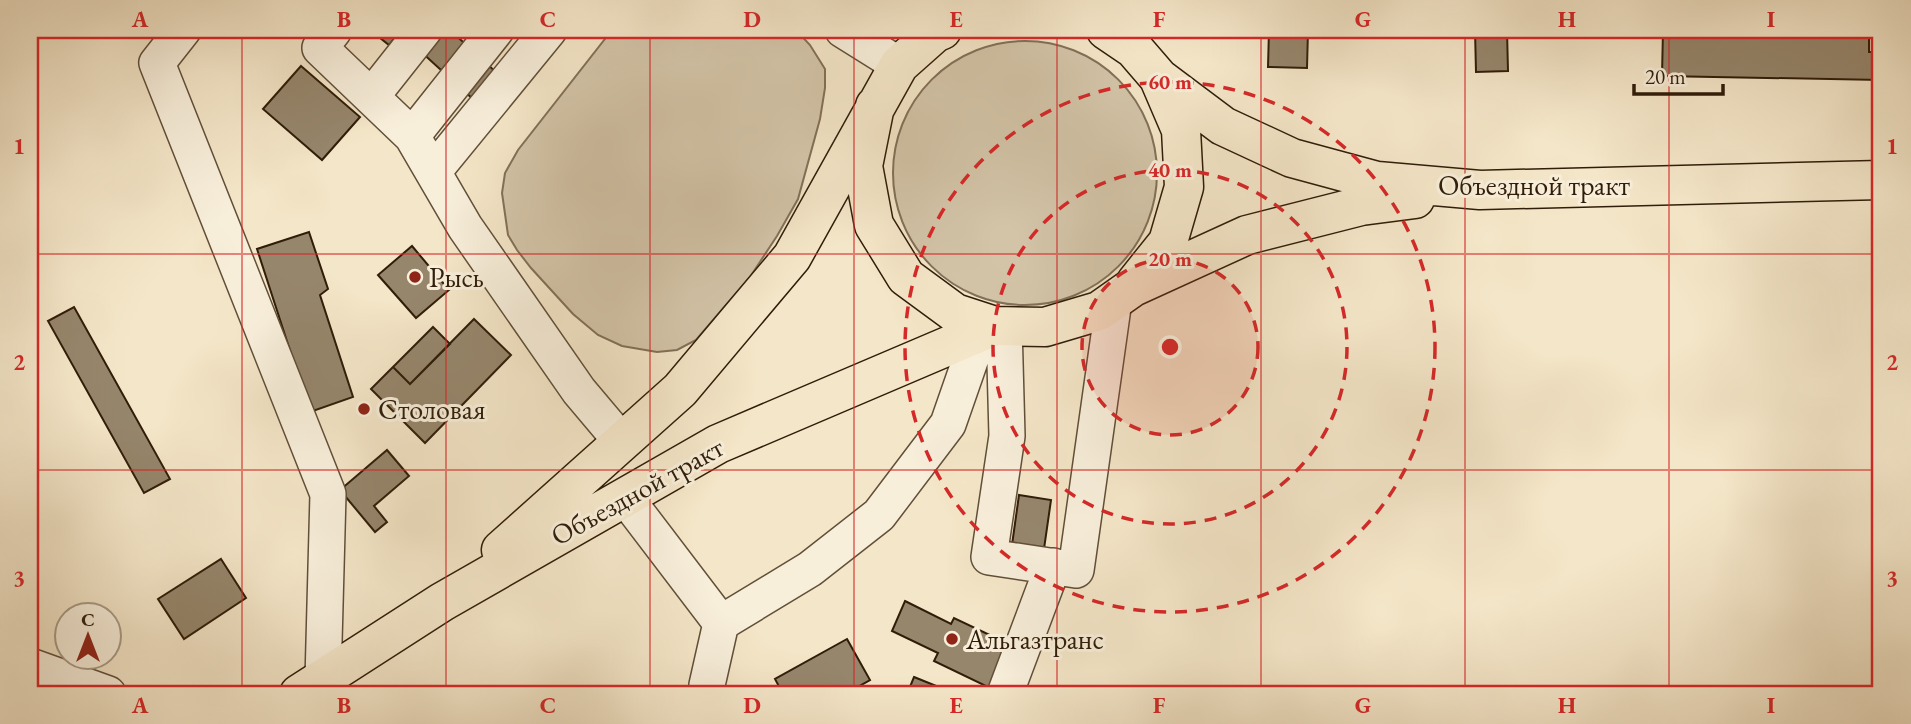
<svg xmlns="http://www.w3.org/2000/svg" width="1911" height="724" viewBox="0 0 1911 724" font-family="'EB Garamond',serif">
<style>
.green{fill:#d3c4a8;stroke:#827058;stroke-width:2}
.building{fill:#96866c;stroke:#301d09;stroke-width:2}
.lines{fill:none;stroke-linecap:round;stroke-linejoin:round}
.minor-casing{stroke:#614f39;stroke-width:38}
.highway-casing{stroke:#301d09;stroke-width:41}
.minor{stroke:#f8efdb;stroke-width:35}
.highway{stroke:#f4e6c8;stroke-width:38}
.grid{fill:none;stroke:#d62828;stroke-width:2;stroke-opacity:0.55}
.ring{fill:none;stroke:#d62828;stroke-width:3.5;stroke-dasharray:12 9}
.poi-dot{fill:#8f2418;stroke:#f8efdb;stroke-width:2.5}
.labels{text-anchor:middle;stroke-width:6;stroke-linejoin:round;paint-order:stroke}
.street-label{font-size:28px;fill:#301d09;stroke:#f8efdb}
.poi-label{font-size:28px;fill:#301d09;stroke:#f8efdb;text-anchor:start}
.centre{fill:#d62828;stroke:#f8efdb;stroke-width:3.5}
.ring-label{font-size:21px;text-anchor:middle;font-weight:bold;fill:#d62828;stroke:#f8efdb;stroke-width:6;stroke-linejoin:round;paint-order:stroke}
.neatline{fill:none;stroke:#d62828;stroke-width:2.5}
.grid-label{font-size:23px;text-anchor:middle;font-weight:bold;fill:#d62828}
</style>
<rect width="100%" height="100%" fill="#f4e6c8"/>
<filter id="stains"><feTurbulence type="fractalNoise" baseFrequency=".00286" numOctaves="4"/><feColorMatrix values="0 0 0 0 .2 0 0 0 0 .09 0 0 0 0 .02 0 0 0 .5 -.17"/></filter>
<radialGradient id="worn" r=".72"><stop offset=".6" stop-color="#630" stop-opacity="0"/><stop offset="1" stop-color="#630" stop-opacity=".3"/></radialGradient>
<path class="green" d="M612 30H796L810 45 825 69V88L820 119 798 199 777 236 750 277 696 340 677 350 657 352 622 346 598 335 573 314 531 268 517 250 508 235 502 193 505 173 518 150Z
M893 173a132 132 0 1 1 264 0a132 132 0 1 1-264 0Z"/>
<path class="building" d="M370 30H401L389 45Z
M438 30H450L498 74 474 100 419 50Z
M1269 30H1308L1307 68 1268 67Z
M1475 30H1507L1508 71 1476 72Z
M1663 30H1869V52H1881V80L1662 76Z
M301 66 360 117 322 160 263 109Z
M309 232 328 289 320 295 353 397 310 412 257 249Z
M412 246 449 290 416 318 378 275Z
M74 307 170 479 144 493 48 321Z
M474 319 511 355 425 443 371 389 393 367 410 384Z
M433 327 450 344 410 384 393 367Z
M387 450 409 476 374 506 387 522 375 532 340 490Z
M1019 495 1051 500 1043 556 1011 552Z
M221 559 246 598 184 639 158 599Z
M905 601 951 624 954 618 1013 646 992 689 934 661 938 653 892 631Z
M847 639 870 680 845 694H783L775 679Z
M914 677 956 694H907Z"/>
<g class="lines">
<defs>
<path id="minor" d="M183 30 157 63 328 494 323 679
M334 30 320 48 412 136 465 227 579 391 622 442
M843 30 899 65
M371 97 424 30
M412 136 496 30
M433 172 549 30
M1004 326 1007 436 989 557 1076 570 1114 300
M625 497 721 623 810 569 879 515 948 424 980 332
M30 666 108 694
M706 694 707 685 721 623
M1005 694 1053 566"/>
<path id="highway" d="M1106 30 1134 49 1159 78 1223 126 1292 158 1377 181 1480 190 1881 180
M875 106 863 166 874 225 906 277 955 313 995 326 1045 327 1099 311 1133 287 1247 235 1361 206 1415 199
M1136 282 1168 242 1184 187 1181 130 1160 81
M501 550 680 390 792 257 899 65 935 33 942 30
M299 694 442 602 718 444 995 326"/>
</defs>
<use href="#minor" class="minor-casing"/>
<use href="#highway" class="highway-casing"/>
<use href="#minor" class="minor"/>
<use href="#highway" class="highway"/>
</g>
<path class="grid" d="M242 30V694M446 30V694M650 30V694M854 30V694M1057 30V694M1261 30V694M1465 30V694M1669 30V694M30 254H1881M30 470H1881"/>
<circle cx="1170" cy="347" r="88" fill="#d62828" fill-opacity=".12"/>
<g class="ring">
<circle cx="1170" cy="347" r="88"/>
<circle cx="1170" cy="347" r="177"/>
<circle cx="1170" cy="347" r="265"/>
</g>
<g class="poi-dot">
<circle cx="415" cy="277" r="7"/>
<circle cx="364" cy="409" r="7"/>
<circle cx="952" cy="639" r="7"/>
</g>
<g class="labels">
<g class="street-label">
<text x="1534" y="195">Объездной тракт</text>
<text transform="translate(637 491) rotate(-29)" y="10">Объездной тракт</text>
</g>
<g class="poi-label">
<text x="429" y="287">Рысь</text>
<text x="378" y="419">Столовая</text>
<text x="966" y="649">Альгазтранс</text>
</g>
</g>
<circle cx="1170" cy="347" r="10" class="centre"/>
<g class="ring-label">
<text x="1170" y="89">60 m</text>
<text x="1170" y="177">40 m</text>
<text x="1170" y="266">20 m</text>
</g>
<rect width="1911" height="724" fill="none" stroke="#f4e6c8" stroke-width="77"/>
<g transform="translate(88 636)"><circle r="33" fill="#f8efdb" stroke="#a89b87" stroke-width="2"/>
<path d="M0-5L12 26L0 18L-12 26Z" fill="#8f2418"/>
<text y="-10" font-size="19" font-weight="bold" text-anchor="middle" fill="#301d09">С</text>
</g>
<path d="M1634 84v10h89v-10" fill="none" stroke="#301d09" stroke-width="3.5"/>
<text x="1645" y="84" font-size="21" fill="#301d09" stroke="#f8efdb" stroke-width="5" paint-order="stroke">20 m</text>
<rect x="38" y="38" width="1834" height="648" class="neatline"/>
<g class="grid-label">
<text x="140" y="27">A</text>
<text x="344" y="27">B</text>
<text x="548" y="27">C</text>
<text x="752" y="27">D</text>
<text x="956" y="27">E</text>
<text x="1159" y="27">F</text>
<text x="1363" y="27">G</text>
<text x="1567" y="27">H</text>
<text x="1771" y="27">I</text>
<text x="19" y="154">1</text>
<text x="1892" y="154">1</text>
<text x="19" y="370">2</text>
<text x="1892" y="370">2</text>
<text x="19" y="586">3</text>
<text x="1892" y="586">3</text>
<text x="140" y="713">A</text>
<text x="344" y="713">B</text>
<text x="548" y="713">C</text>
<text x="752" y="713">D</text>
<text x="956" y="713">E</text>
<text x="1159" y="713">F</text>
<text x="1363" y="713">G</text>
<text x="1567" y="713">H</text>
<text x="1771" y="713">I</text>
</g>
<rect width="100%" height="100%" filter="url(#stains)"/>
<rect width="100%" height="100%" fill="url(#worn)"/>
</svg>
